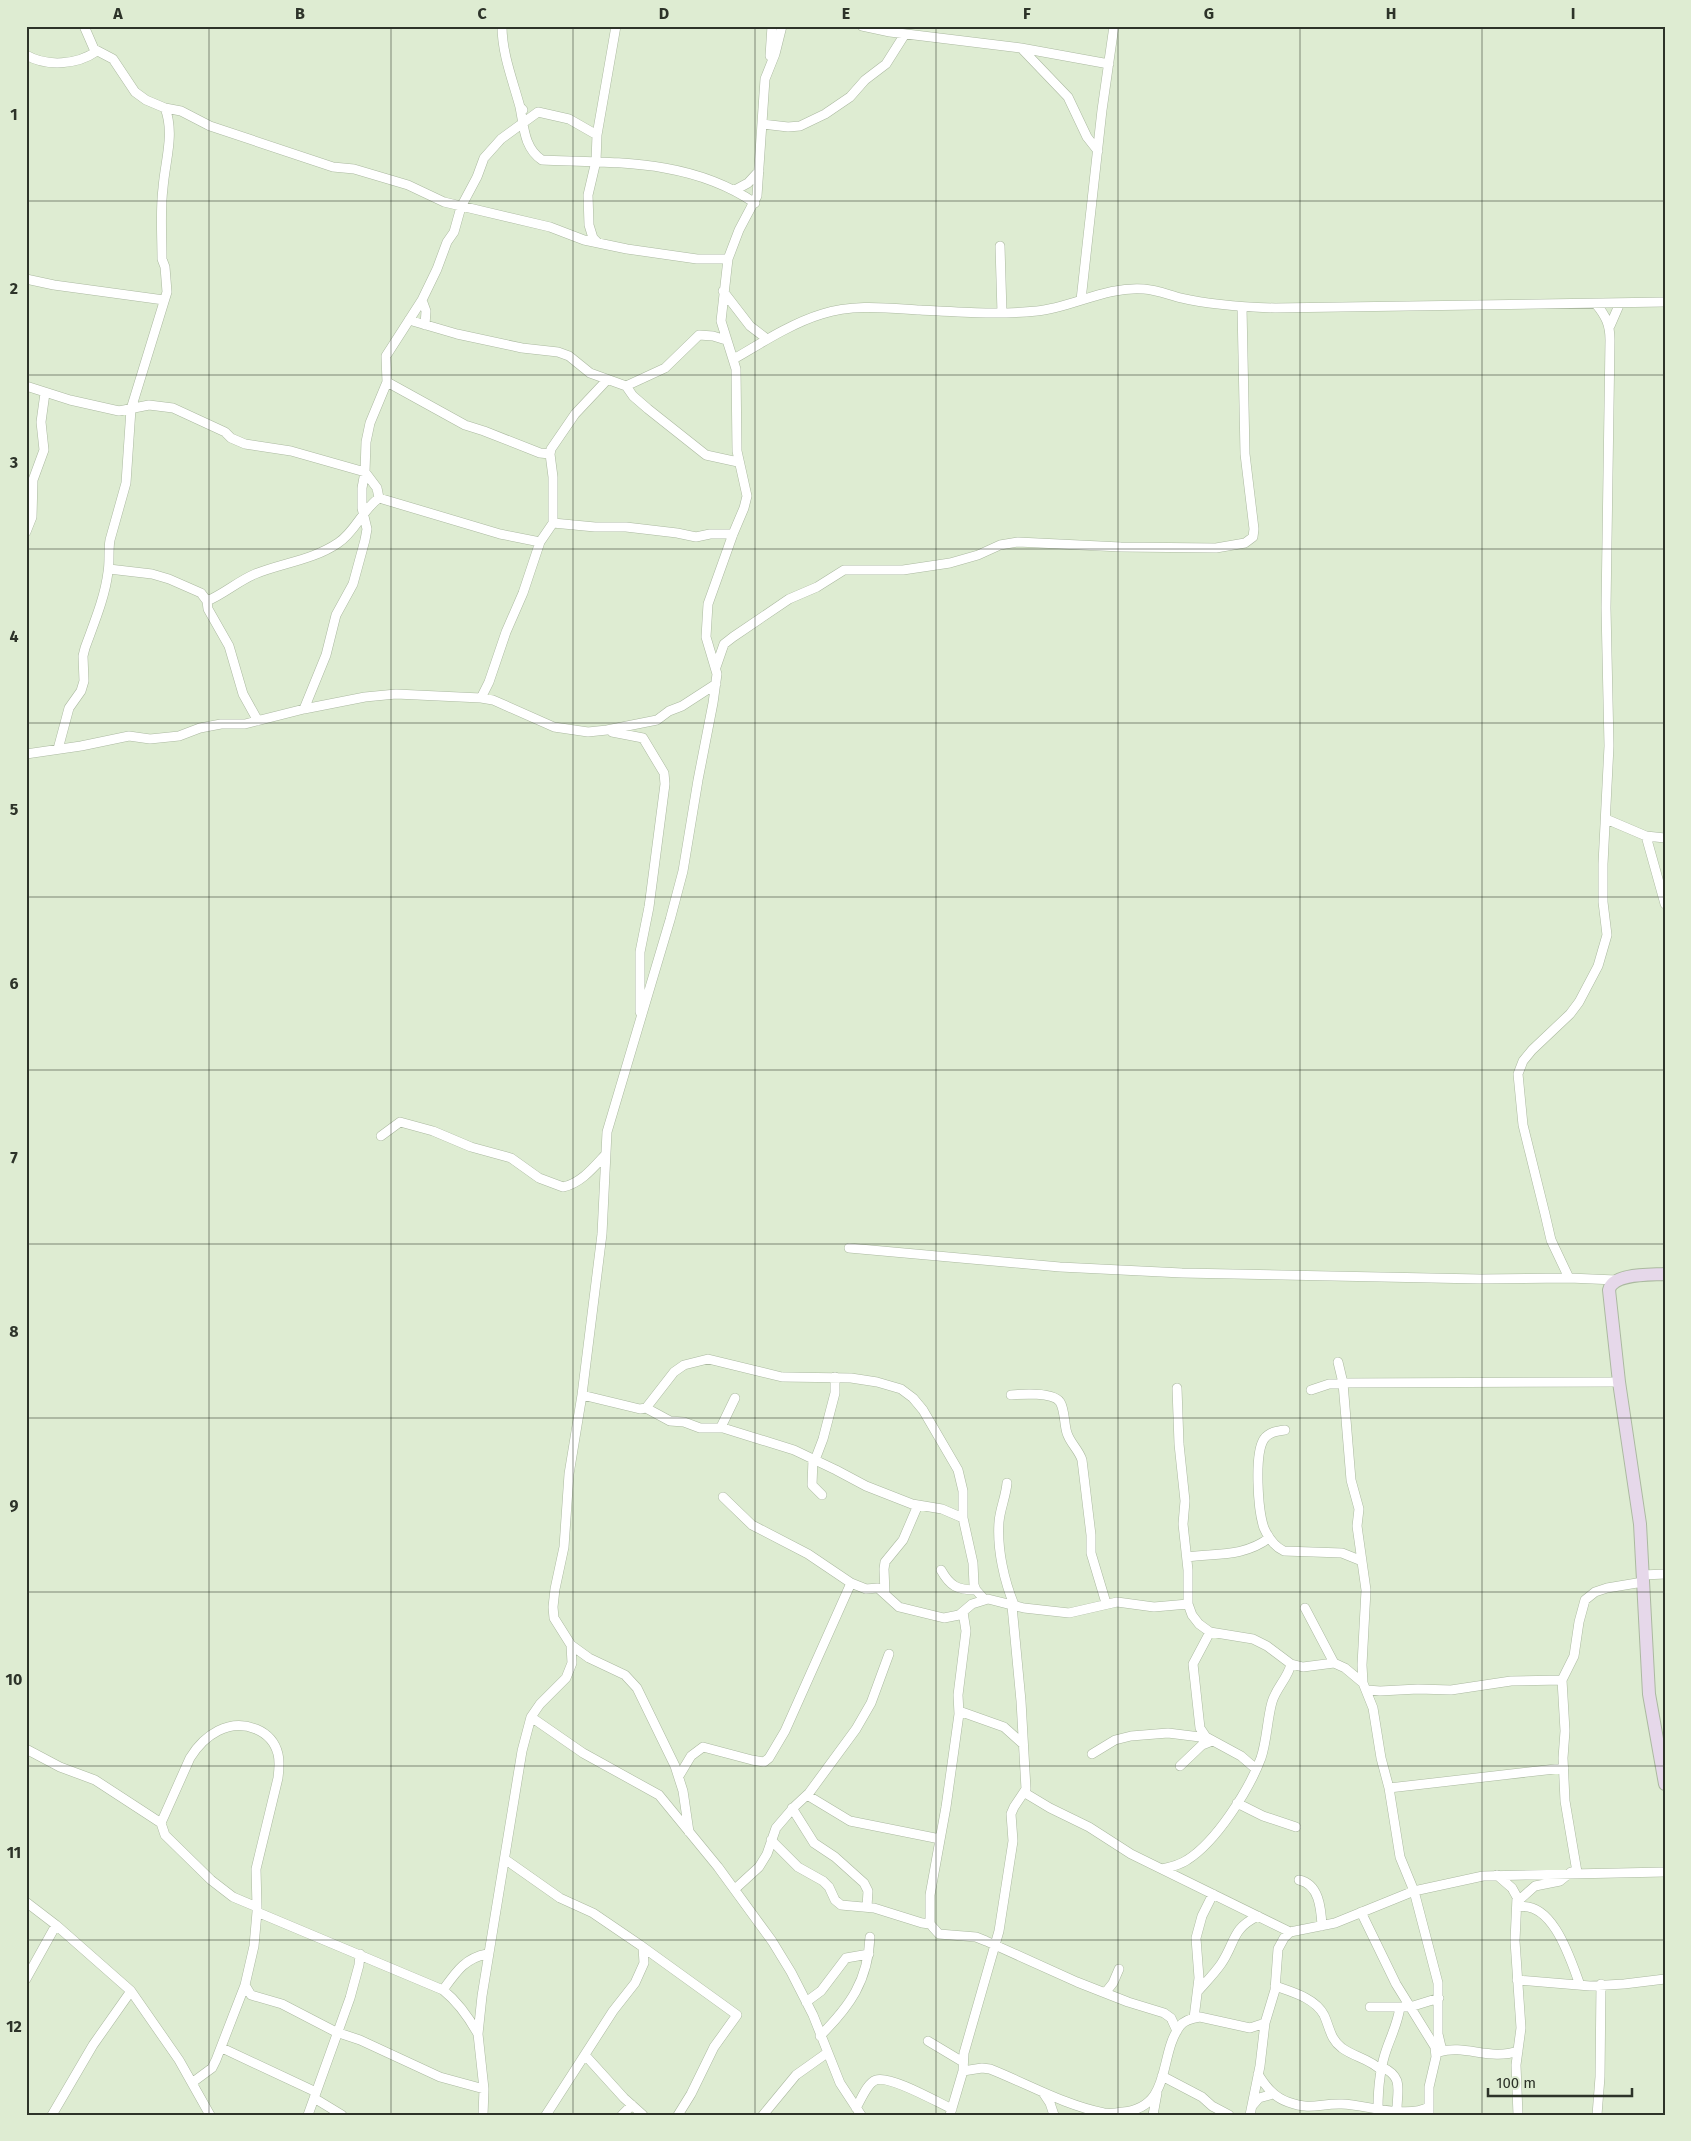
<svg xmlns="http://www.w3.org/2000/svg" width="1691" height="2141" viewBox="0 0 1691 2141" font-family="'Fira Sans',sans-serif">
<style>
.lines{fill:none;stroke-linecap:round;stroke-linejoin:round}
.street-casing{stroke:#abb9a0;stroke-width:10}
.secondary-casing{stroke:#abb9a0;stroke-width:14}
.street{stroke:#fff;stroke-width:9}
.secondary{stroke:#e6d8ea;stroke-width:12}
.grid{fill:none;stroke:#2d3329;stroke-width:1;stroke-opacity:0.55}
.neatline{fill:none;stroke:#2d3329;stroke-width:2}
.grid-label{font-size:16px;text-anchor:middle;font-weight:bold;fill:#2d3329}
</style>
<rect width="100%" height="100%" fill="#deecd2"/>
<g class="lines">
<defs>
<path id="street" d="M84 26 94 49 113 59 135 92 146 100 165 108 181 111 210 126 333 167 354 169 408 185 444 202 550 227 584 240 627 249 697 259H728
M502 26C502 54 513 81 520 107L523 110
M862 26 890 32 1021 48 1109 64
M1023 50 1068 97 1087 137 1098 151
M26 55C47 67 77 65 97 51
M770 56 772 26
M520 107C524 127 524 148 542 160 617 163 690 159 755 203
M762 124 788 127 800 126 825 114 850 97 865 80 886 64 905 34
M735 190 748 183 759 171
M598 243 593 238 589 225 588 195 596 161 597 135 616 26
M1000 246 1002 313
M26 279 54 285 164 300
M723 291 750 326 767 339
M422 300 426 311 425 325
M1081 300 1102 110 1114 26
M409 320 457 334 522 348 558 352 569 356 590 373 626 386 633 396 648 409 706 455 738 462
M1610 326 1620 303
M734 359C761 343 792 323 822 314 853 304 887 308 920 310 959 312 998 315 1037 311 1073 307 1107 286 1144 289 1157 290 1169 295 1181 298 1211 305 1244 307 1275 308L1665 302
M387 382 465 425 484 431 540 453 550 454
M26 386 70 400 119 411 149 405 173 408 225 432 231 438 245 444 291 451 365 472 377 488 379 498
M626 386 665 368 699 335 713 336 726 340
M553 523 595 527H626L677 533 696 537 710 534H733
M26 532 32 517 33 480 44 450 41 422 45 393
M109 569 152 574 169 579 201 593 207 601 208 609 229 646 243 694 258 721
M207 601C224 594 238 581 255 574 282 563 313 560 338 543 355 532 363 509 379 498L500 534 540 542
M716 667 724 644 733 637 789 599 817 587 844 570H903L950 563 978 555 1000 545 1018 542 1121 547 1216 548 1245 543 1253 537 1254 529 1245 454 1242 307
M481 698 489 682 506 632 523 593 540 542 553 523V477L550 454 551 449 575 414 607 380
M304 709 326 655 336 615 353 584 365 540 367 529 362 508V488L365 472 366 442 370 423 387 382 386 356 422 300 437 269 447 242 454 232 461 207 477 177 484 158 501 139 538 112 569 119 597 135
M612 732 643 738 664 773 665 784 649 907 640 952V1012
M58 749 69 708 81 691 84 681 83 656 85 648C94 623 105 597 108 572 110 561 108 551 110 540L126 483 131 409 167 292 165 267 162 259C162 235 160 211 163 188 165 161 175 134 165 108
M26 754 81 746 129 736 150 739 179 736 200 728 221 724H245L304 709 365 697 396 694 481 698 493 700 554 727 588 732 607 730 657 720 669 711 682 706 716 684
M1606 819 1646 836 1665 838
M1646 836 1665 904
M381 1136 400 1122 433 1131 471 1147 511 1158 539 1178 563 1187C581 1183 593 1168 605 1155
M849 1248 1060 1267 1182 1273 1480 1279 1569 1278 1616 1280
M1569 1278 1551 1240 1545 1214 1523 1125 1518 1074 1523 1061 1532 1050 1570 1014 1579 1002 1598 966 1607 935 1603 902V864L1609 746 1606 608 1610 340C1610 325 1606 316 1596 304
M1338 1362 1343 1383 1351 1480 1359 1509 1357 1526 1366 1590 1362 1665 1363 1683 1373 1708 1381 1758 1389 1788 1400 1857 1414 1891 1438 1983V2034L1442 2051
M1343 1383 1619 1382
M1177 1388 1179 1444 1185 1501 1183 1524 1188 1570V1604L1192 1615 1199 1624 1210 1632 1253 1639 1267 1646 1291 1664 1303 1667 1334 1663 1345 1668 1363 1683
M1311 1390 1329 1384H1343
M582 1395 640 1409 646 1408 674 1372 684 1365 708 1359 782 1377 851 1378 877 1382 901 1389 913 1398 923 1410 958 1470 963 1491V1518L973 1563 974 1585 976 1590 984 1599
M1011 1395C1022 1394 1053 1392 1060 1402 1065 1410 1064 1424 1067 1433 1070 1443 1079 1450 1082 1460L1091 1535V1553L1106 1603
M646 1408 670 1421 684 1422 700 1428H723L794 1450 836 1470 866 1486 912 1504 942 1509 963 1518
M721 1427 735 1398
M1285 1430C1277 1431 1269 1432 1264 1439 1254 1454 1258 1511 1264 1528 1268 1537 1275 1547 1284 1551L1342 1553 1362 1561
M813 1459 812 1485 822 1495
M815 1460 823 1439 835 1393V1377
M1007 1483C1006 1496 1000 1509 999 1522 997 1549 1004 1581 1015 1607
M723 1497 752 1525 808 1554 851 1583 866 1589 878 1588 899 1607 944 1618 959 1615 972 1604 988 1599 1024 1608 1069 1613 1117 1602 1154 1607 1188 1604
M1187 1557C1216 1553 1244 1557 1269 1538
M941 1570C950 1586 957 1590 976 1590
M1643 1575 1665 1574
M885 1594 884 1569 885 1562 903 1540 918 1505
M1305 1608 1334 1663
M963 1612 966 1631 958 1695 959 1714 946 1807 930 1895V1924L939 1934 976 1937 986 1941 1077 1982 1128 2002 1164 2013 1171 2018 1177 2031
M1210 1632 1193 1664 1200 1728 1206 1737 1241 1756 1256 1769
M571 1645 589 1658 625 1675 637 1688 675 1766 683 1791 689 1832
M1367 1690 1380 1691 1418 1689 1451 1690 1511 1681 1562 1680
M959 1711 1004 1727 1023 1744
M531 1717 583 1753 659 1795 718 1867 772 1941 791 1972 813 2015 840 2083 861 2115
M26 1749 60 1767 95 1780 161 1823 165 1835 211 1880 233 1897 257 1907V1912L443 1990C458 2002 468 2016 478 2034
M1092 1754 1115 1740 1131 1736 1168 1733 1208 1738
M1180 1766 1202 1745 1212 1741
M679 1776 691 1756 703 1747 752 1760 764 1762 769 1758 785 1731 851 1583
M1389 1788 1564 1768
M1025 1793 1050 1808 1089 1827 1131 1854 1290 1932
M807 1795 850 1821 940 1839
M1237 1803 1263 1816 1296 1827
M792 1808 814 1843 835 1857 864 1883 868 1891 867 1907
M161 1823 190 1758C204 1735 229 1718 256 1729 268 1734 275 1742 278 1754 280 1762 279 1770 278 1778L256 1869 257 1907
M771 1840 798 1867 823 1881 829 1887 835 1900 841 1905 874 1908 922 1923 930 1924
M506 1860 560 1898 593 1913 640 1945 737 2015 714 2047 691 2094 678 2115
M1162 1869C1171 1867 1180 1865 1187 1860 1216 1842 1249 1790 1261 1758 1267 1740 1267 1720 1272 1702 1276 1688 1288 1678 1291 1664
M1577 1872 1565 1801 1563 1758 1565 1731 1562 1680 1574 1656 1579 1622 1585 1600 1595 1592 1607 1588 1643 1582
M1497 1875 1512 1888 1517 1897 1515 1941 1521 2028 1516 2065 1518 2115
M1299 1880C1319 1884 1321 1908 1322 1926
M735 1889 759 1867 767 1854 776 1828 794 1807 809 1793 856 1729 871 1703 889 1654
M1518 1901 1535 1886 1560 1881 1571 1872
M26 1902 56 1925 131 1991 179 2060 210 2115
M1518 1907C1553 1900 1571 1961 1580 1985
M257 1912 254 1946 245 1985 251 1995 282 2004 336 2032 360 2040 440 2077 484 2089
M1361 1912 1396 1984 1435 2047 1436 2057 1429 2087V2115
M26 1979 56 1925
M1517 1980 1590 1986 1624 1984 1665 1979
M1275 1986C1292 1992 1315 1998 1324 2015 1330 2028 1330 2039 1342 2048 1356 2058 1369 2058 1382 2071
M443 1990C456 1972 465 1958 487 1954
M1198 1991C1206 1982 1214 1974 1221 1964 1236 1942 1231 1929 1258 1916
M1105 1993 1113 1983 1119 1969
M806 2002 821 1991 846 1958 869 1954
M1370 2007H1410L1439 1998
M1194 2018 1199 1978 1196 1938 1202 1916 1213 1894
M820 2036C850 2006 868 1981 870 1937
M928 2041 963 2062
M222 2048 316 2092
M1439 2052C1465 2044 1490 2061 1518 2051
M585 2055 624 2098 643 2115
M1382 2067C1404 2077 1397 2090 1397 2110
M963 2071 982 2068 990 2069C1028 2084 1064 2105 1104 2113 1110 2114 1117 2113 1123 2112 1173 2107 1158 2055 1180 2026 1184 2020 1193 2018 1200 2017L1250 2028 1265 2023 1275 1990 1278 1949 1284 1938 1290 1932 1335 1923 1414 1891 1483 1876 1665 1872
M1258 2074C1266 2087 1274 2097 1288 2102 1312 2111 1320 2103 1342 2104 1367 2105 1407 2119 1429 2107
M1162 2076 1202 2097 1212 2106 1229 2115
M193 2082 212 2068 216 2060 245 1985
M1044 2094 1050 2103 1054 2115
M314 2098 342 2115
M1252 2106 1259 2098 1273 2094
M856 2108C861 2100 867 2083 876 2080 890 2075 937 2102 952 2109
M1378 2109C1378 2089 1380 2067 1387 2048 1392 2034 1398 2022 1400 2007
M52 2115 93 2045 131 1991
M308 2115 350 1998 359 1965 360 1954
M483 2115 484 2089 478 2034 482 1996 522 1751 531 1717 540 1704 566 1678 572 1663 571 1645 554 1618 553 1607 555 1589 564 1547 569 1474 582 1395 602 1234 607 1132 670 920 683 871 698 780 713 703 717 674 706 637 708 604 733 534 744 508 747 496 737 451 736 369 721 321 728 259 739 230 757 196 765 79 775 54 782 26
M546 2115 613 2011 635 1983 644 1963 643 1947
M622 2115 632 2105
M763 2115 796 2075 827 2053
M950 2115 963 2071 964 2053 999 1931 1013 1841 1011 1814 1014 1807 1026 1789 1021 1701 1012 1606
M1153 2115 1157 2093
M1250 2115 1260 2066 1265 2023
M1597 2115 1600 2077 1601 1984"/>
<path id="secondary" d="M1665 1274C1650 1275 1613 1273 1609 1290L1619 1382 1640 1524 1649 1694 1665 1784"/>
</defs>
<use href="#street" class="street-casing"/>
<use href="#secondary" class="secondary-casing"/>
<use href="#street" class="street"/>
<use href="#secondary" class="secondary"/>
</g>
<path class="grid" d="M209 26V2115M391 26V2115M573 26V2115M755 26V2115M936 26V2115M1118 26V2115M1300 26V2115M1482 26V2115M26 201H1665M26 375H1665M26 549H1665M26 723H1665M26 897H1665M26 1070H1665M26 1244H1665M26 1418H1665M26 1592H1665M26 1766H1665M26 1940H1665"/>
<rect width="1691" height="2141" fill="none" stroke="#deecd2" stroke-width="55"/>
<path d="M1488 2088v8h144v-8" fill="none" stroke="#2d3329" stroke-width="2.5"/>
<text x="1496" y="2088" font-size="15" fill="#2d3329" stroke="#deecd2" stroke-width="4" paint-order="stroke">100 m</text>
<rect x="28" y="28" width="1636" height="2086" class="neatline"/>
<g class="grid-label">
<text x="118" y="19">A</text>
<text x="300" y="19">B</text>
<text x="482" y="19">C</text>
<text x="664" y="19">D</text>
<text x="846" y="19">E</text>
<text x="1027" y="19">F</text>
<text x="1209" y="19">G</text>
<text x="1391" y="19">H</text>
<text x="1573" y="19">I</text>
<text x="14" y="120">1</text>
<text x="14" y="294">2</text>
<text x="14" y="468">3</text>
<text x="14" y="642">4</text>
<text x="14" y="815">5</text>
<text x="14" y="989">6</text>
<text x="14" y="1163">7</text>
<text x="14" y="1337">8</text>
<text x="14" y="1511">9</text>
<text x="14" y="1685">10</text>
<text x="14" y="1858">11</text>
<text x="14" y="2032">12</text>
</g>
</svg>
